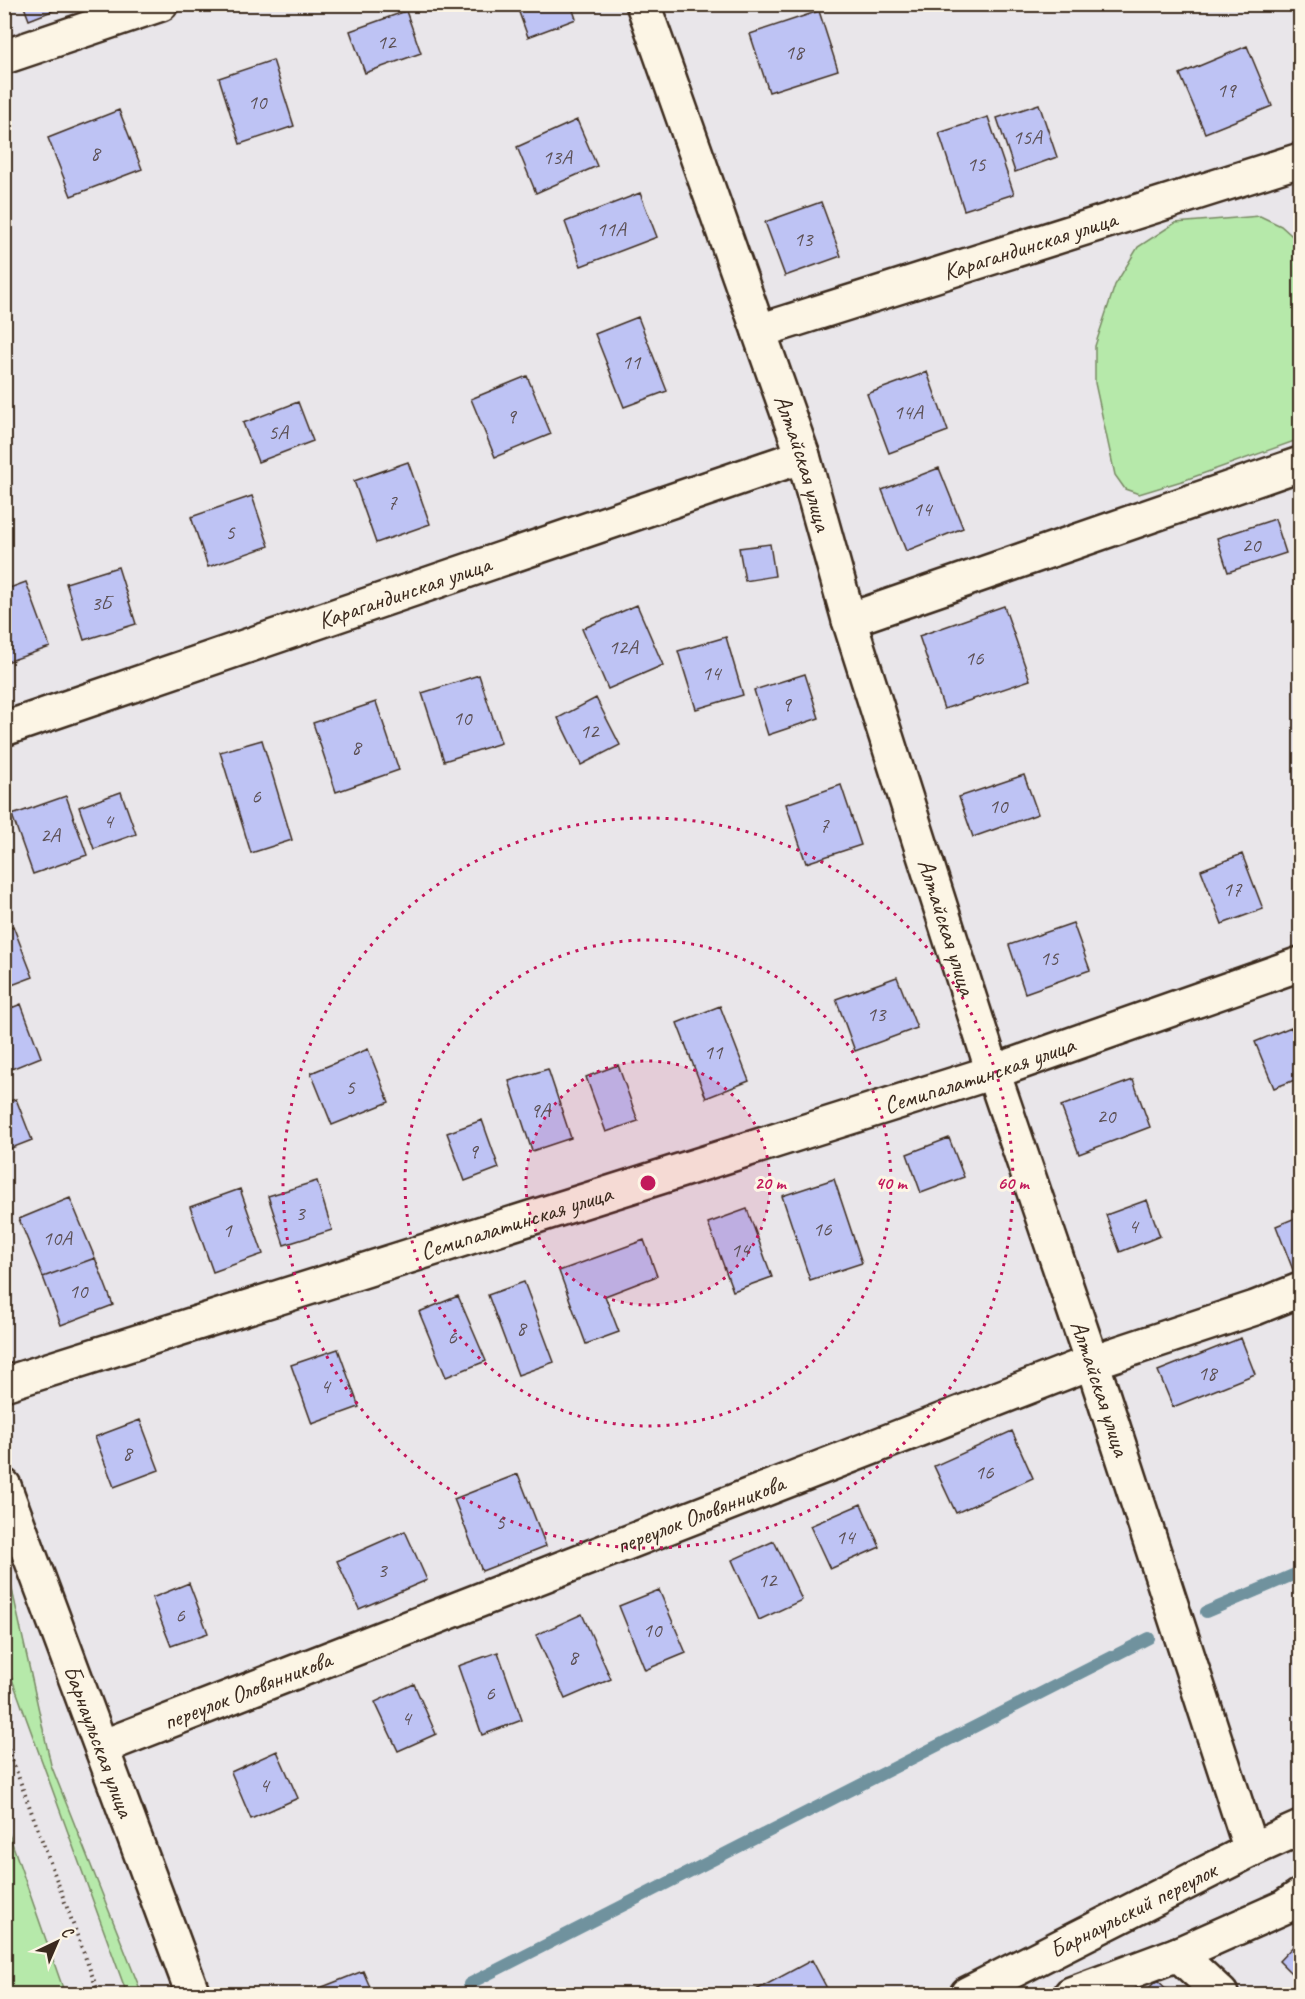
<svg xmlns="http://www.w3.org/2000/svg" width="1305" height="1999" viewBox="0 0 1305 1999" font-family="Caveat,sans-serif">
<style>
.green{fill:#b6e9aa;stroke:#788a64;stroke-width:1.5}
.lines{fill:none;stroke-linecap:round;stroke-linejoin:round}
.stream{stroke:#6f929e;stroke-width:12}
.building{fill:#bec3f4;stroke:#3b2a1e;stroke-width:1.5}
.minor-casing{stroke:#3b2a1e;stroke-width:38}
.path{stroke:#3b2a1e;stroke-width:4;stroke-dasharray:1.5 4.5;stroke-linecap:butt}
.minor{stroke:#fcf5e5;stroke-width:33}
.ring{fill:none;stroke:#c2185b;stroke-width:3;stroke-dasharray:3 6}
.labels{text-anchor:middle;stroke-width:6;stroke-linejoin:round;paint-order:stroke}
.number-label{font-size:21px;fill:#5c5054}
.street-label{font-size:24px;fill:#3b2a1e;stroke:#fcf5e5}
.centre{fill:#c2185b;stroke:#fcf5e5;stroke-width:3}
.ring-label{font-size:18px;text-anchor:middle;font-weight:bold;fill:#c2185b;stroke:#fcf5e5;stroke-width:6;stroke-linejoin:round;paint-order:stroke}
</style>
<rect width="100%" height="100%" fill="#e9e6ea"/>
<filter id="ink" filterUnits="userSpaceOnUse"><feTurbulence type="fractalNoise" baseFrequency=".0167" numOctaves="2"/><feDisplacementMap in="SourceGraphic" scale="12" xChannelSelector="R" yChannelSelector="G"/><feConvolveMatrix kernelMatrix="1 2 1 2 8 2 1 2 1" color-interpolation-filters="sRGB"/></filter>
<g filter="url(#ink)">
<path class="green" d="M1260 216 1281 226 1300 243V439L1185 480 1139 494 1125 489 1115 475 1095 383V346L1115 285 1138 247 1175 223Z
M5 1568 11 1585 51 1765 142 1994H127L5 1660Z
M4 1823H5L65 1994H5Z"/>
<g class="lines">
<path class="stream" d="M1206 1612 1300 1572
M469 1984 1149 1638"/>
</g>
<path class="building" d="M23 4H70L29 20Z
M516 4H571L576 19 528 37Z
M406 11 421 53 365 73 350 31Z
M819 11 838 70 769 92 750 34Z
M1247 46 1272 106 1205 133 1180 74Z
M273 60 294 126 240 144 219 78Z
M1039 104 1057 157 1015 172 997 118Z
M119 110 142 169 71 196 48 138Z
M988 117 1014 194 964 210 939 133Z
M577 120 597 166 536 193 517 147Z
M640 193 657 237 581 266 565 222Z
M821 202 841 256 785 276 765 222Z
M638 317 667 391 624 407 595 334Z
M927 372 948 431 889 453 867 394Z
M527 376 551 434 495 457 471 399Z
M298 402 313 441 258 462 243 423Z
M408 462 430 524 376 543 354 481Z
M939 468 963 528 906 551 882 490Z
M252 496 269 546 208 567 191 517Z
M1275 519 1286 553 1228 572 1217 538Z
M770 544 775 576 745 581 739 548Z
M118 567 136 624 84 640 66 583Z
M26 582 50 647 4 663V590Z
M637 605 663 665 608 689 582 629Z
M1004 606 1030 680 944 709 919 636Z
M726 637 743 695 696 709 678 651Z
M805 674 819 718 768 735 754 690Z
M479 675 501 743 444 761 422 693Z
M596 698 620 745 581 765 558 718Z
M376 702 399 770 336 792 313 723Z
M262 740 292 840 251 853 220 752Z
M1024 775 1038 814 973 837 959 797Z
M841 785 861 845 806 863 786 804Z
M121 792 136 834 94 849 79 807Z
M66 796 87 855 33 874 12 815Z
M1242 854 1263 909 1222 924 1201 870Z
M1073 923 1090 970 1025 993 1009 945Z
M13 926 33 977 4 988V930Z
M897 977 917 1028 855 1051 836 999Z
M21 1004 41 1057 4 1072V1011Z
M720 1006 749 1081 706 1098 677 1023Z
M1291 1027 1300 1051V1078L1274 1088 1255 1042Z
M368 1049 389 1102 332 1125 311 1073Z
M618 1065 638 1121 606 1132 586 1077Z
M548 1069 571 1138 532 1151 509 1081Z
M1133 1080 1150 1127 1079 1154 1061 1106Z
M16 1099 32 1140 4 1151V1103Z
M482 1120 499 1168 465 1181 447 1133Z
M949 1138 964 1177 921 1193 907 1154Z
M834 1179 862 1263 810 1280 782 1196Z
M317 1181 332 1230 284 1245 268 1196Z
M240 1189 263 1254 213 1272 190 1207Z
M70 1198 95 1258 43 1277 19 1219Z
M1147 1200 1160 1236 1120 1252 1106 1215Z
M747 1209 772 1277 733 1291 708 1223Z
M1300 1216V1273L1295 1275 1276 1226Z
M644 1240 657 1276 605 1296 619 1332 586 1344 559 1271Z
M95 1258 113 1305 61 1325 43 1277Z
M524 1282 554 1362 518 1375 488 1295Z
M458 1296 486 1361 446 1377 419 1312Z
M1241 1338 1255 1374 1173 1407 1158 1371Z
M338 1349 359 1407 312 1424 291 1365Z
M140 1420 159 1470 114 1487 95 1437Z
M1012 1431 1033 1478 956 1513 934 1466Z
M518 1474 546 1546 482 1571 454 1499Z
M861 1504 880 1547 830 1569 810 1526Z
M405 1531 427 1580 359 1609 337 1561Z
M774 1541 802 1600 759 1620 732 1560Z
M189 1583 208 1633 171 1646 152 1598Z
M659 1590 686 1653 645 1670 619 1606Z
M582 1614 611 1679 565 1699 536 1635Z
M498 1652 522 1720 482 1735 458 1666Z
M414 1684 436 1734 398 1751 375 1702Z
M277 1751 298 1798 251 1819 231 1772Z
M1300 1939V1982L1279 1961Z
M812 1960 830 1994H758L756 1990Z
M363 1971 373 1994H323L320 1988Z
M1157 1980 1172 1994H1143Z"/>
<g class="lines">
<defs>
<g id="minor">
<path id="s1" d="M643 4 803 456 849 620 993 1072 1092 1362 1251 1850"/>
<path d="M4 57 161 4"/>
<path id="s2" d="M759 331 1300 160"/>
<path d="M849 620 1300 464"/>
<path id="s3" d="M4 729 803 456"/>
<path id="s4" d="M4 1384 993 1072 1300 964"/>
<path id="s5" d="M4 1486 193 1994"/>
<path id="s6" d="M102 1747 1092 1362 1255 1308 1300 1290"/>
<path d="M1178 1954 1284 1907 1300 1896"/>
<path id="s7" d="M967 1994 1251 1850 1300 1828"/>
<path d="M1071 1994 1178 1954 1221 1994"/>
</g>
</defs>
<use href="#minor" class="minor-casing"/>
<path class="path" d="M4 1738 99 1994"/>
<use href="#minor" class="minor"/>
</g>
</g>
<circle cx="648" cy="1183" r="122" fill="#c2185b" fill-opacity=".12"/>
<g class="ring">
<circle cx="648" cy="1183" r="122"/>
<circle cx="648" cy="1183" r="243"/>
<circle cx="648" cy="1183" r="365"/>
</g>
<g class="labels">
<g class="number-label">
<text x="386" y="49">12</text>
<text x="794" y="59">18</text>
<text x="1226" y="97">19</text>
<text x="257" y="109">10</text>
<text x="1027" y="144">15А</text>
<text x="95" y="160">8</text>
<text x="557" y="164">13А</text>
<text x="976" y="171">15</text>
<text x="611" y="236">11А</text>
<text x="803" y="246">13</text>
<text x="631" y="369">11</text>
<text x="908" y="419">14А</text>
<text x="511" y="423">9</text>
<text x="278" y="439">5А</text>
<text x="392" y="509">7</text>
<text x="922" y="516">14</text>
<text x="230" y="539">5</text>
<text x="1251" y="552">20</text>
<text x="101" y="610">3Б</text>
<text x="623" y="654">12А</text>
<text x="974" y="665">16</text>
<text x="711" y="680">14</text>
<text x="786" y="711">9</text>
<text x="462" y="725">10</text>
<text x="589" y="738">12</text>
<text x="356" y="754">8</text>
<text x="256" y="803">6</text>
<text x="998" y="813">10</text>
<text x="108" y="828">4</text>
<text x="824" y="832">7</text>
<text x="50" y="842">2А</text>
<text x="1232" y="896">17</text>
<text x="1049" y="965">15</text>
<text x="876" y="1021">13</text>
<text x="713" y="1059">11</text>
<text x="350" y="1094">5</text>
<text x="540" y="1117">9А</text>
<text x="1106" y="1123">20</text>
<text x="473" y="1158">9</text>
<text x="300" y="1220">3</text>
<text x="1133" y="1233">4</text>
<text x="822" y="1236">16</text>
<text x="227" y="1237">1</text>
<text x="57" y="1245">10А</text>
<text x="740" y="1257">14</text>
<text x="78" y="1298">10</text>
<text x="521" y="1335">8</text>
<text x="452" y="1344">6</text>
<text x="1207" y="1380">18</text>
<text x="325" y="1393">4</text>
<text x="127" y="1460">8</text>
<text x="984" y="1479">16</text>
<text x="500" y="1529">5</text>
<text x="845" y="1544">14</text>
<text x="382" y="1577">3</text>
<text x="767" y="1587">12</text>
<text x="180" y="1622">6</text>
<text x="652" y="1637">10</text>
<text x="573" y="1664">8</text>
<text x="490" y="1700">6</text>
<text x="406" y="1725">4</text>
<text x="264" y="1792">4</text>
</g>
<g class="street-label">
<text dy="8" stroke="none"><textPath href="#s2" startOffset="284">Карагандинская улица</textPath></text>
<text dy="8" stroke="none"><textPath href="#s1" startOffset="486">Алтайская улица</textPath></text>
<text dy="8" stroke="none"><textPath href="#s3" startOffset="423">Карагандинская улица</textPath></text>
<text dy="8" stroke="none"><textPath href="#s1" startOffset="972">Алтайская улица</textPath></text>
<text dy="8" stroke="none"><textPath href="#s4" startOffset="1023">Семипалатинская улица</textPath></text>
<text dy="8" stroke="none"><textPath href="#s4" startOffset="537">Семипалатинская улица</textPath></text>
<text dy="8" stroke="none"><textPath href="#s1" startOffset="1458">Алтайская улица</textPath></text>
<text dy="8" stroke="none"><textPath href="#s6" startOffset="642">переулок Оловянникова</textPath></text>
<text dy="8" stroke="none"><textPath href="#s6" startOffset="156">переулок Оловянникова</textPath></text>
<text dy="8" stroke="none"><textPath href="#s5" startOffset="272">Барнаульская улица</textPath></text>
<text dy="8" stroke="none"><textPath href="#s7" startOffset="186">Барнаульский переулок</textPath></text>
</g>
</g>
<circle cx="648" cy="1183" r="9" class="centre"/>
<g class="ring-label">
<text x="770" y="1189">20 m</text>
<text x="891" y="1189">40 m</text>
<text x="1013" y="1189">60 m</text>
</g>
<rect width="1305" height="1999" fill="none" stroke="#fcf5e5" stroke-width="24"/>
<rect x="12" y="12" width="1281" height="1975" fill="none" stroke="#3b2a1e" stroke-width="2" filter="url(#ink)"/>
<g transform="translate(57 1942) rotate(44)" stroke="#fcf5e5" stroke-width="4.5" paint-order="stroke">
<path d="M0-4.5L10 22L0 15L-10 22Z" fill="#3b2a1e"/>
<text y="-9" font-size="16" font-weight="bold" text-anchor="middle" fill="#3b2a1e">С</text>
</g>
</svg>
